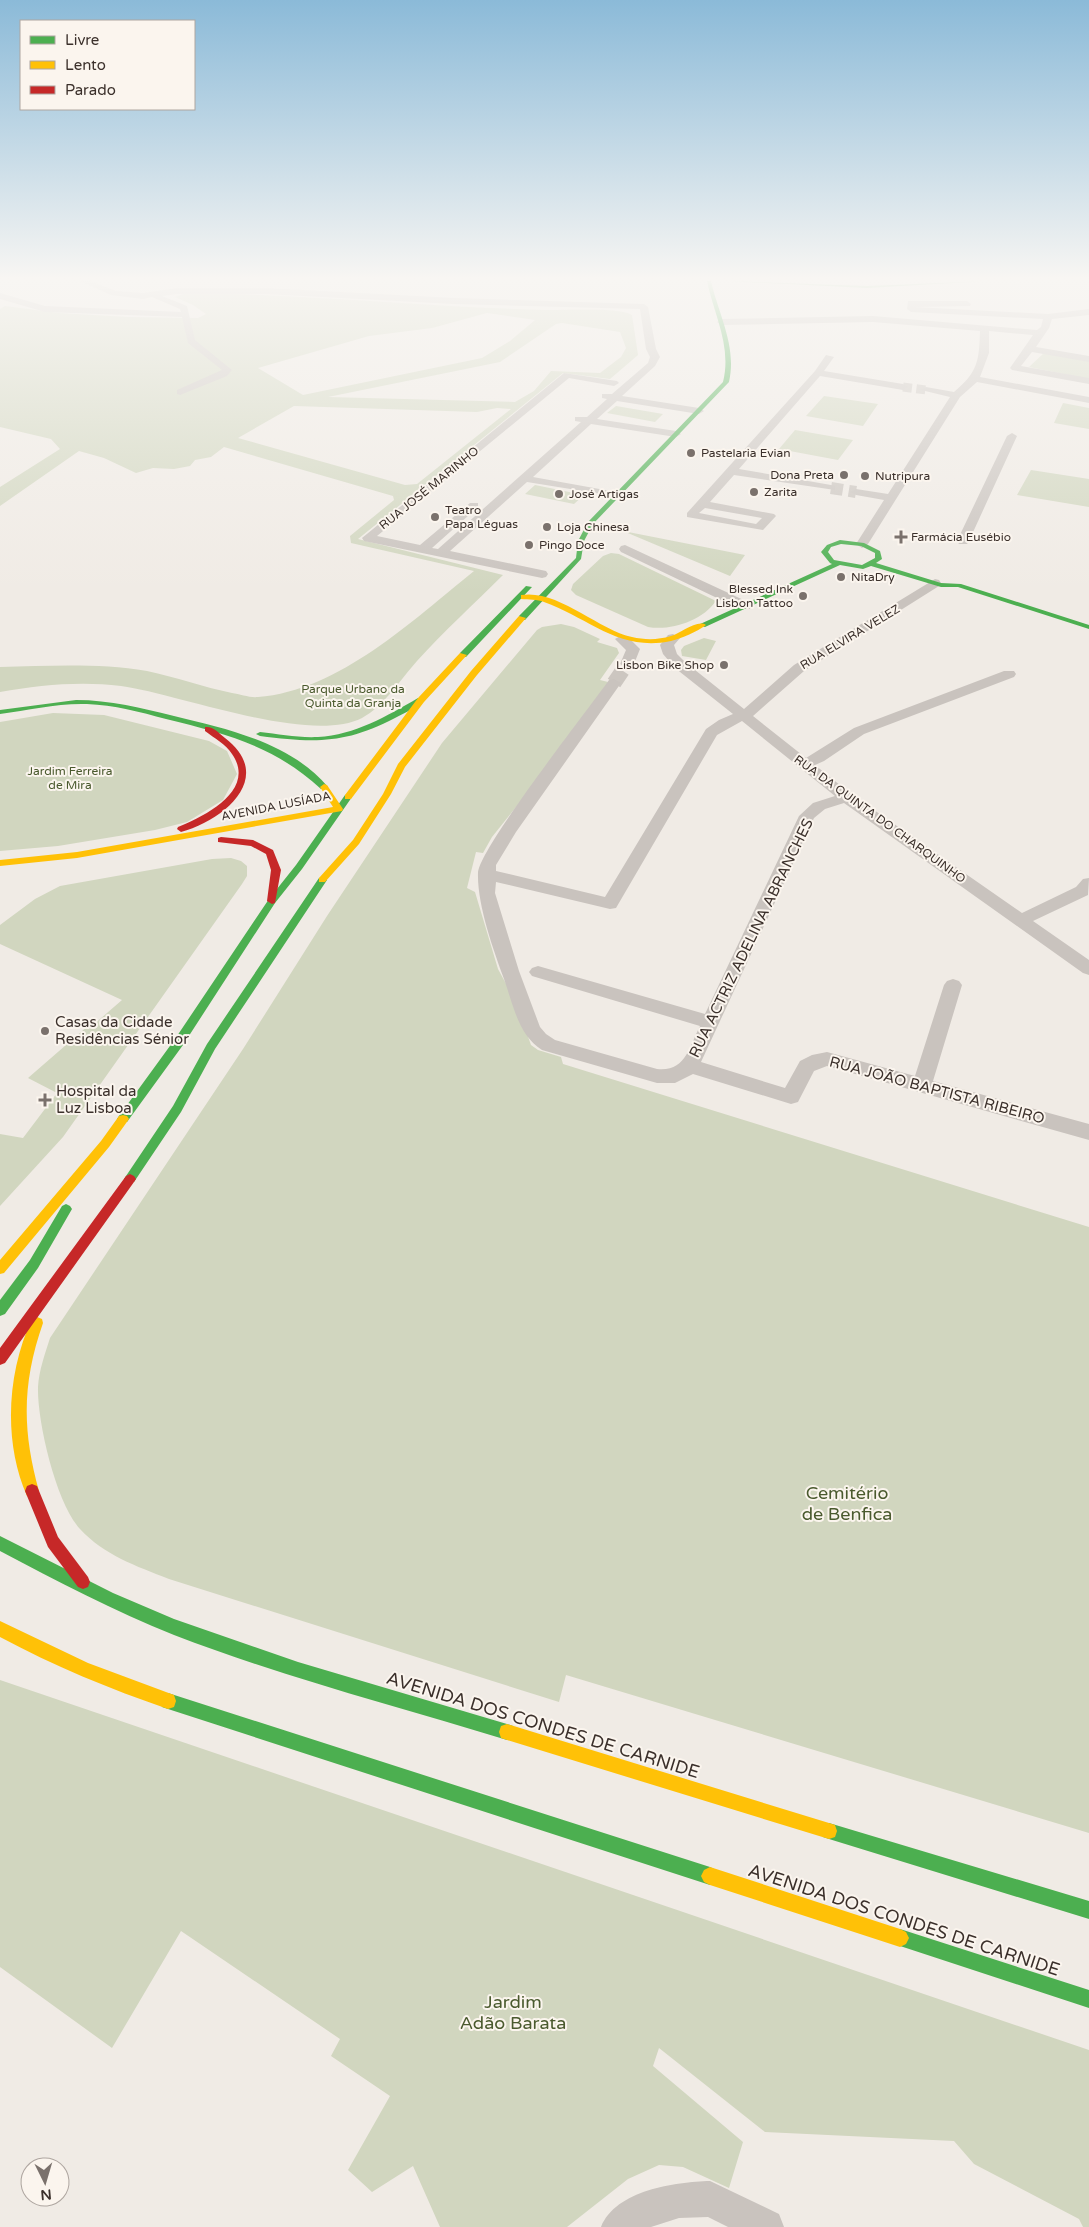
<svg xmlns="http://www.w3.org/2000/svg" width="1089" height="2227" viewBox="0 0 1089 2227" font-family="'Varela Round',sans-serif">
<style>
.green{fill:#d1d6bf;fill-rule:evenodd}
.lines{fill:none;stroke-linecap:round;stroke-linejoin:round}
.street-tunnel-far2{stroke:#ccc6c0;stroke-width:9;stroke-dasharray:9 4.5;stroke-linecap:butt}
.street-tunnel-far1{stroke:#ccc6c0;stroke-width:12;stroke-dasharray:12 6;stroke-linecap:butt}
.street-tunnel{stroke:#ccc6c0;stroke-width:15;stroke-dasharray:15 8;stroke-linecap:butt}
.street{fill:#c9c3be;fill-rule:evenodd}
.fast{fill:#4caf50;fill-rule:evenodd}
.slow{fill:#ffc107;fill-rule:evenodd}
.jam{fill:#c62828;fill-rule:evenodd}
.poi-dot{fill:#7a716c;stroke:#fbf5ee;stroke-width:2}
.labels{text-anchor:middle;stroke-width:4;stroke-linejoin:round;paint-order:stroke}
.far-poi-label{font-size:12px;fill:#3b302b;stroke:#fbf5ee;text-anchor:start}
.far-street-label{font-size:12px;fill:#3b302b;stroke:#fbf5ee}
.far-park-label{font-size:12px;fill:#4a5a2e;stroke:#fbf5ee}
.street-label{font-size:15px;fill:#3b302b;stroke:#fbf5ee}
.poi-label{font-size:15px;fill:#3b302b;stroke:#fbf5ee;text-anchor:start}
.near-park-label{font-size:18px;fill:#4a5a2e;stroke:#fbf5ee}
.near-street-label{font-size:18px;fill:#3b302b;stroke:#fbf5ee}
</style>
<rect width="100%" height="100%" fill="#f0ebe5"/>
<path class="green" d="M186 293C305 294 425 307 546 310 564 310 620 307 632 315L638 355 610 379 563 373 358 539 503 575C474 604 444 631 417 661 400 680 384 706 362 718 309 745 180 694 121 686 80 681 40 685 0 692V667C49 666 99 663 147 671 176 677 203 687 232 693 240 694 250 698 258 697 339 691 413 620 474 571L351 543 350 536 394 500 393 496 224 447 211 457 195 460 190 466 174 469 153 468 136 473 104 458 79 451 0 506V487L60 449 51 439 0 427V309L5 306 59 313 128 317 198 318 206 314 193 305 175 297ZM487 313 535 320 510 341 482 358 303 395 258 368 369 336 432 328ZM562 323 620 332 626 348 621 357 600 373 551 371 534 391 515 402 328 397 500 362 556 324ZM294 406 477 412 497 408 511 409 417 484 405 485 238 438Z
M1044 353 1089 360V379L1029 367Z
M824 396 878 404 863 426 806 416Z
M1063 403 1089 408V429L1054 423Z
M616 406 663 414 655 422 607 413Z
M795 430 853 440 838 460 779 449Z
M1031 470 1089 479V507L1017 495Z
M535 485 584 495 574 504 525 494Z
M623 531 745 555 730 576Z
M611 553 619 554 716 601C702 621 671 631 648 627L576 595 571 590 573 584 603 556Z
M561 624 574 627 600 639 597 642 617 648 619 653 600 680 608 682 586 720 492 837 483 853 476 852 467 888 475 892 498 969 515 1000 531 1045 538 1050 561 1057 563 1064 1089 1227V1833L566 1675 559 1702 169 1579C136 1566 104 1555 80 1529 56 1503 37 1421 38 1387 39 1370 45 1354 50 1338L243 1049 327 916 442 743 537 630 542 627Z
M704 638 716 641 706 660 682 656 681 650 684 646Z
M53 713 104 715 209 741 227 751 237 774 223 800 187 822 155 830 58 846 0 851V722Z
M231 858 241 861 247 866V876L242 884 63 1137 0 1206V1134L23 1138 57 1093 28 1078 89 1025 92 1026 122 1000 0 944V925L35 899 60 886 212 859Z
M0 1680 1089 2050V2227H1083L1079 2219 974 2164 954 2141 765 2132 659 2048 653 2066 743 2142 729 2188 683 2167 659 2165 628 2179 567 2227H440L413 2166 372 2192 348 2170 390 2096 331 2056 340 2039 181 1931 112 2048 0 1967Z"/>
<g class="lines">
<path class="street-tunnel-far2" d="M903 387 926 390"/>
<path class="street-tunnel-far1" d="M831 488 856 492"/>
<path class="street-tunnel" d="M614 683 627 664"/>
<path class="street" d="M80 281H90L116 291 143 293 177 288H266L454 298 644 304 648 307 656 349 660 357 655 366 622 396 699 408 704 411 699 414 617 401 597 419 676 431 681 434 676 437 591 424 533 477 616 492 622 495 620 497 527 482 450 551 546 571 548 574 546 577 542 578 364 541 362 538 564 373 617 381 619 383 614 386 569 378 377 536 420 545 470 503H478V507L432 548 438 549 581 422 575 421V417H587L607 399 602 398V394H612L648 363 650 357 646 349 640 309 454 304 266 294H177L162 296 187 306 195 340 232 370 227 376 180 395 177 394V390L222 370 188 343 182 317 45 312 0 299V293L45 306 181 312 180 309 152 297 143 299 111 295Z
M908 301H967L971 304 970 306 915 307 1048 314 1089 309V315L1052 319 1049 328 1036 347 1089 356V362L1032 352 1021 366 1089 378V384L1012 370 1010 368 1033 335 989 331V353L980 377 1089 397V403L977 382 960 397 868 544 862 548 856 544 884 500 856 495 850 492 856 489 888 494 950 397 921 390 926 387 954 392C978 372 979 361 980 331L873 322 721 325 717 322 721 319 873 316 1037 330 1041 327 1043 319 911 312 907 309Z
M826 355 834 357 824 371 903 384 908 387 903 390 820 376 739 469 831 485 835 486V490L734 475 710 502 774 514 776 516 763 530 687 517V513L815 371ZM705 508 762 518 756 524 699 513Z
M1012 433 1017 436 969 541 967 544H959L957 541 1007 436Z
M625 545 750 603 751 606 750 609H740L621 552 619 549 621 546Z
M935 579 939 580 941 583 939 586 804 671 753 716 806 758 854 728 1004 671H1014L1016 674 1014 677 864 734 824 761 815 765 851 794 1022 913 1076 887 1083 879 1089 878 1088 895 1033 921 1089 960V975L1083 973 844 803 825 809 814 818 701 1062 785 1088 800 1061 812 1055 827 1052 915 1076 944 985 947 981 953 979 959 981 962 985 933 1081 1089 1124V1140L827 1066 814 1071 798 1102 791 1104 693 1074 675 1083H657L542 1050C518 1035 513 1004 504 979 493 949 477 904 478 873 479 848 588 710 609 680L614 679 621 683 516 832 496 865V871L605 897 706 729 719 720 733 714 675 668 663 654 660 645 668 635 673 634 680 638 674 645 677 654 685 662 744 709 794 665ZM742 721 835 796 813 803 799 816 705 1014 538 966 532 968 529 972 532 976 700 1026C689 1047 686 1072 657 1069L555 1040 546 1034 540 1027 519 971 495 893 496 882 610 909 616 908 717 735Z
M622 635 627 636 640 649 634 664 627 668 620 664 626 650 615 639Z
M710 2181 779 2214 784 2227H728L708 2217 679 2218 651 2227H601C616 2190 675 2182 710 2181Z"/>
<path class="fast" d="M707 281H711C719 316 737 346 729 382L593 524 584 541 581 559 525 620H519V616L576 558 578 541 588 522 723 382C732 346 714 315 707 281Z
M725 281 867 286 987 281 867 288Z
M840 540 864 543 880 551 882 559 876 563 941 583 961 584 1089 625V629L958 587H941L871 566 863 569 840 565 705 627 698 625 832 564 830 563 821 552 827 545ZM841 544 861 546 875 553V558L862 565 834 560 828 552 831 547Z
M526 586 532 587 466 657H460V653Z
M418 698 425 700C417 707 405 713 395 718 345 744 315 743 260 736L256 734 260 732C279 734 298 738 318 737 355 735 387 716 418 698Z
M76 700C110 700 142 708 174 716 228 729 291 743 328 787L327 789H321C274 746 227 734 166 719 140 712 114 705 87 704 58 703 29 710 0 714V710Z
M348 794 352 797 302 869 275 903 183 1045 127 1122H119L117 1119 119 1116 175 1039 269 899 296 865 345 795Z
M322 877 327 880 215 1049 181 1112 134 1182H126L124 1179 126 1176 173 1106 207 1044 319 878Z
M66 1204 70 1206 72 1209 38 1268 5 1314 0 1316V1300L30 1260 62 1206Z
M0 1536 113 1593 174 1619 298 1662 507 1724 513 1726 515 1732 513 1738 507 1740C396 1706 283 1677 174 1635 114 1611 57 1581 0 1551Z
M168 1693 710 1867 716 1870 719 1876 716 1882 710 1885 168 1709 162 1707 160 1701 162 1695Z
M829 1823 1089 1901V1919L829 1839 823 1837 821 1831 823 1825Z
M900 1929 1089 1990V2008L894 1944 891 1938 894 1932Z"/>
<path class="slow" d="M521 595C558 589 597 629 632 637 645 640 658 640 671 636 680 634 697 619 706 625 697 632 682 638 671 641 619 652 589 618 544 602 537 599 529 600 521 599Z
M519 616 526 618 477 675 405 767 391 794 359 844 325 882H319V878L353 840 383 794 398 764 471 671Z
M460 653 467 655 424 702 351 799H345V795L418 698Z
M324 784 327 785 343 809 342 811 77 858 0 866V860L77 852 333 807 320 787Z
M123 1115 127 1116 129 1119 109 1147 4 1273 0 1274V1260L101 1141 119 1116Z
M37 1317 42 1319 43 1323C22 1383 22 1430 39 1491L37 1496 32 1498 27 1496C3 1442 7 1372 32 1319Z
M0 1621 88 1663 174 1695 176 1701 174 1707 168 1709C110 1689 54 1666 0 1637Z
M507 1724 829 1823 835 1825 837 1831 835 1837 829 1839 507 1740 501 1738 499 1732 501 1726Z
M710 1867 900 1929 906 1932 909 1938 906 1944 900 1947 710 1885 704 1882 701 1876 704 1870Z"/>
<path class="jam" d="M205 727C213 726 219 733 225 738 276 777 224 820 181 832L177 829 178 827C205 816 257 790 232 754 226 744 214 738 205 731Z
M221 837 253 840 273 850 281 870 275 903 272 904 267 901 271 870 266 854 251 846 218 842V838Z
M130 1174 134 1176 136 1179 134 1182 5 1363 0 1365V1348L126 1176Z
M32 1484 37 1486 58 1537 88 1577 90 1582 88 1587 83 1589 78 1587 48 1547 25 1491 27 1486Z"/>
</g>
<linearGradient id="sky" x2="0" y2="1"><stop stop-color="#8bbad8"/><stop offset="0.47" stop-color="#f8f6f3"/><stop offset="1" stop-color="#f8f6f3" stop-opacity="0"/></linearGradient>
<rect width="1089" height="592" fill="url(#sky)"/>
<g class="poi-dot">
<circle cx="691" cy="453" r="5"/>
<circle cx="844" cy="475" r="5"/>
<circle cx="865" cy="476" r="5"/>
<circle cx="754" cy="492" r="5"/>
<circle cx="559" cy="494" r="5"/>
<circle cx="435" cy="517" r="5"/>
<circle cx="547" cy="527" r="5"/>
<path d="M898.5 529.5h5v5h5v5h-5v5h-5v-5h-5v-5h5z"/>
<circle cx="529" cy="545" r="5"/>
<circle cx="841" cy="577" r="5"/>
<circle cx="803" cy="596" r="5"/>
<circle cx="724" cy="665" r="5"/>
<circle cx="45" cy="1031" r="5"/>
<path d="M42.5 1092.5h5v5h5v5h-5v5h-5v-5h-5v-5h5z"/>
</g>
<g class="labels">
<g class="far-poi-label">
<text x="701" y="457">Pastelaria Evian</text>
<text x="834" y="479" text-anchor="end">Dona Preta</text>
<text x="875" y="480">Nutripura</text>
<text x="764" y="496">Zarita</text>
<text x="569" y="498">José Artigas</text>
<text x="445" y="514">Teatro<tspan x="445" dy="14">Papa Léguas</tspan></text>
<text x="557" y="531">Loja Chinesa</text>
<text x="911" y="541">Farmácia Eusébio</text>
<text x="539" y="549">Pingo Doce</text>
<text x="851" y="581">NitaDry</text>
<text x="793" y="593" text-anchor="end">Blessed Ink<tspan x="793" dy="14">Lisbon Tattoo</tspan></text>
<text x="714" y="669" text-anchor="end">Lisbon Bike Shop</text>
</g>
<g class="far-street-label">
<text transform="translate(429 488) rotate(-39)" y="4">RUA JOSÉ MARINHO</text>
<text transform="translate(850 637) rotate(-31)" y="4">RUA ELVIRA VELEZ</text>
<text transform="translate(276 806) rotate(-11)" y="4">AVENIDA LUSÍADA</text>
<text transform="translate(880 819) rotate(36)" y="4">RUA DA QUINTA DO CHARQUINHO</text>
</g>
<g class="far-park-label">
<text x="353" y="693">Parque Urbano da<tspan x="353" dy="14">Quinta da Granja</tspan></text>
<text x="70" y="775">Jardim Ferreira<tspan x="70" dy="14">de Mira</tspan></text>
</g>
<g class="street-label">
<text transform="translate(751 938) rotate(-64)" y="5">RUA ACTRIZ ADELINA ABRANCHES</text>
<text transform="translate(937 1090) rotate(15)" y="5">RUA JOÃO BAPTISTA RIBEIRO</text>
</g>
<g class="poi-label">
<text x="55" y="1027">Casas da Cidade<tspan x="55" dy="17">Residências Sénior</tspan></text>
<text x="56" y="1096">Hospital da<tspan x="56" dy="17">Luz Lisboa</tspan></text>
</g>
<g class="near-park-label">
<text x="847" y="1499">Cemitério<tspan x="847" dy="21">de Benfica</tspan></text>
<text x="513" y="2008">Jardim<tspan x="513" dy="21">Adão Barata</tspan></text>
</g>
<g class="near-street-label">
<text transform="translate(543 1725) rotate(17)" y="6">AVENIDA DOS CONDES DE CARNIDE</text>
<text transform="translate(904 1920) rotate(18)" y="6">AVENIDA DOS CONDES DE CARNIDE</text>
</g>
</g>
<rect x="20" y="20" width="175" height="90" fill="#fbf5ee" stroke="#aea6a0"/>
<rect x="30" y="36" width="25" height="8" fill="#4caf50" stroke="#aea6a0"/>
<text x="65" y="45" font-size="15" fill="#3b302b">Livre</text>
<rect x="30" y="61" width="25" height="8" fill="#ffc107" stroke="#aea6a0"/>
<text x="65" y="70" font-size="15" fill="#3b302b">Lento</text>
<rect x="30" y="86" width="25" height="8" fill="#c62828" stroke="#aea6a0"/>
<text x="65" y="95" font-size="15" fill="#3b302b">Parado</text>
<g transform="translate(45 2182) rotate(175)"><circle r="24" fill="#fbf5ee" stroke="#aea6a0"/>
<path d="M0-4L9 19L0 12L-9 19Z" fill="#7a716c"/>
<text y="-8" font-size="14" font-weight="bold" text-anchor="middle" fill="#3b302b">N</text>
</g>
</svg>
